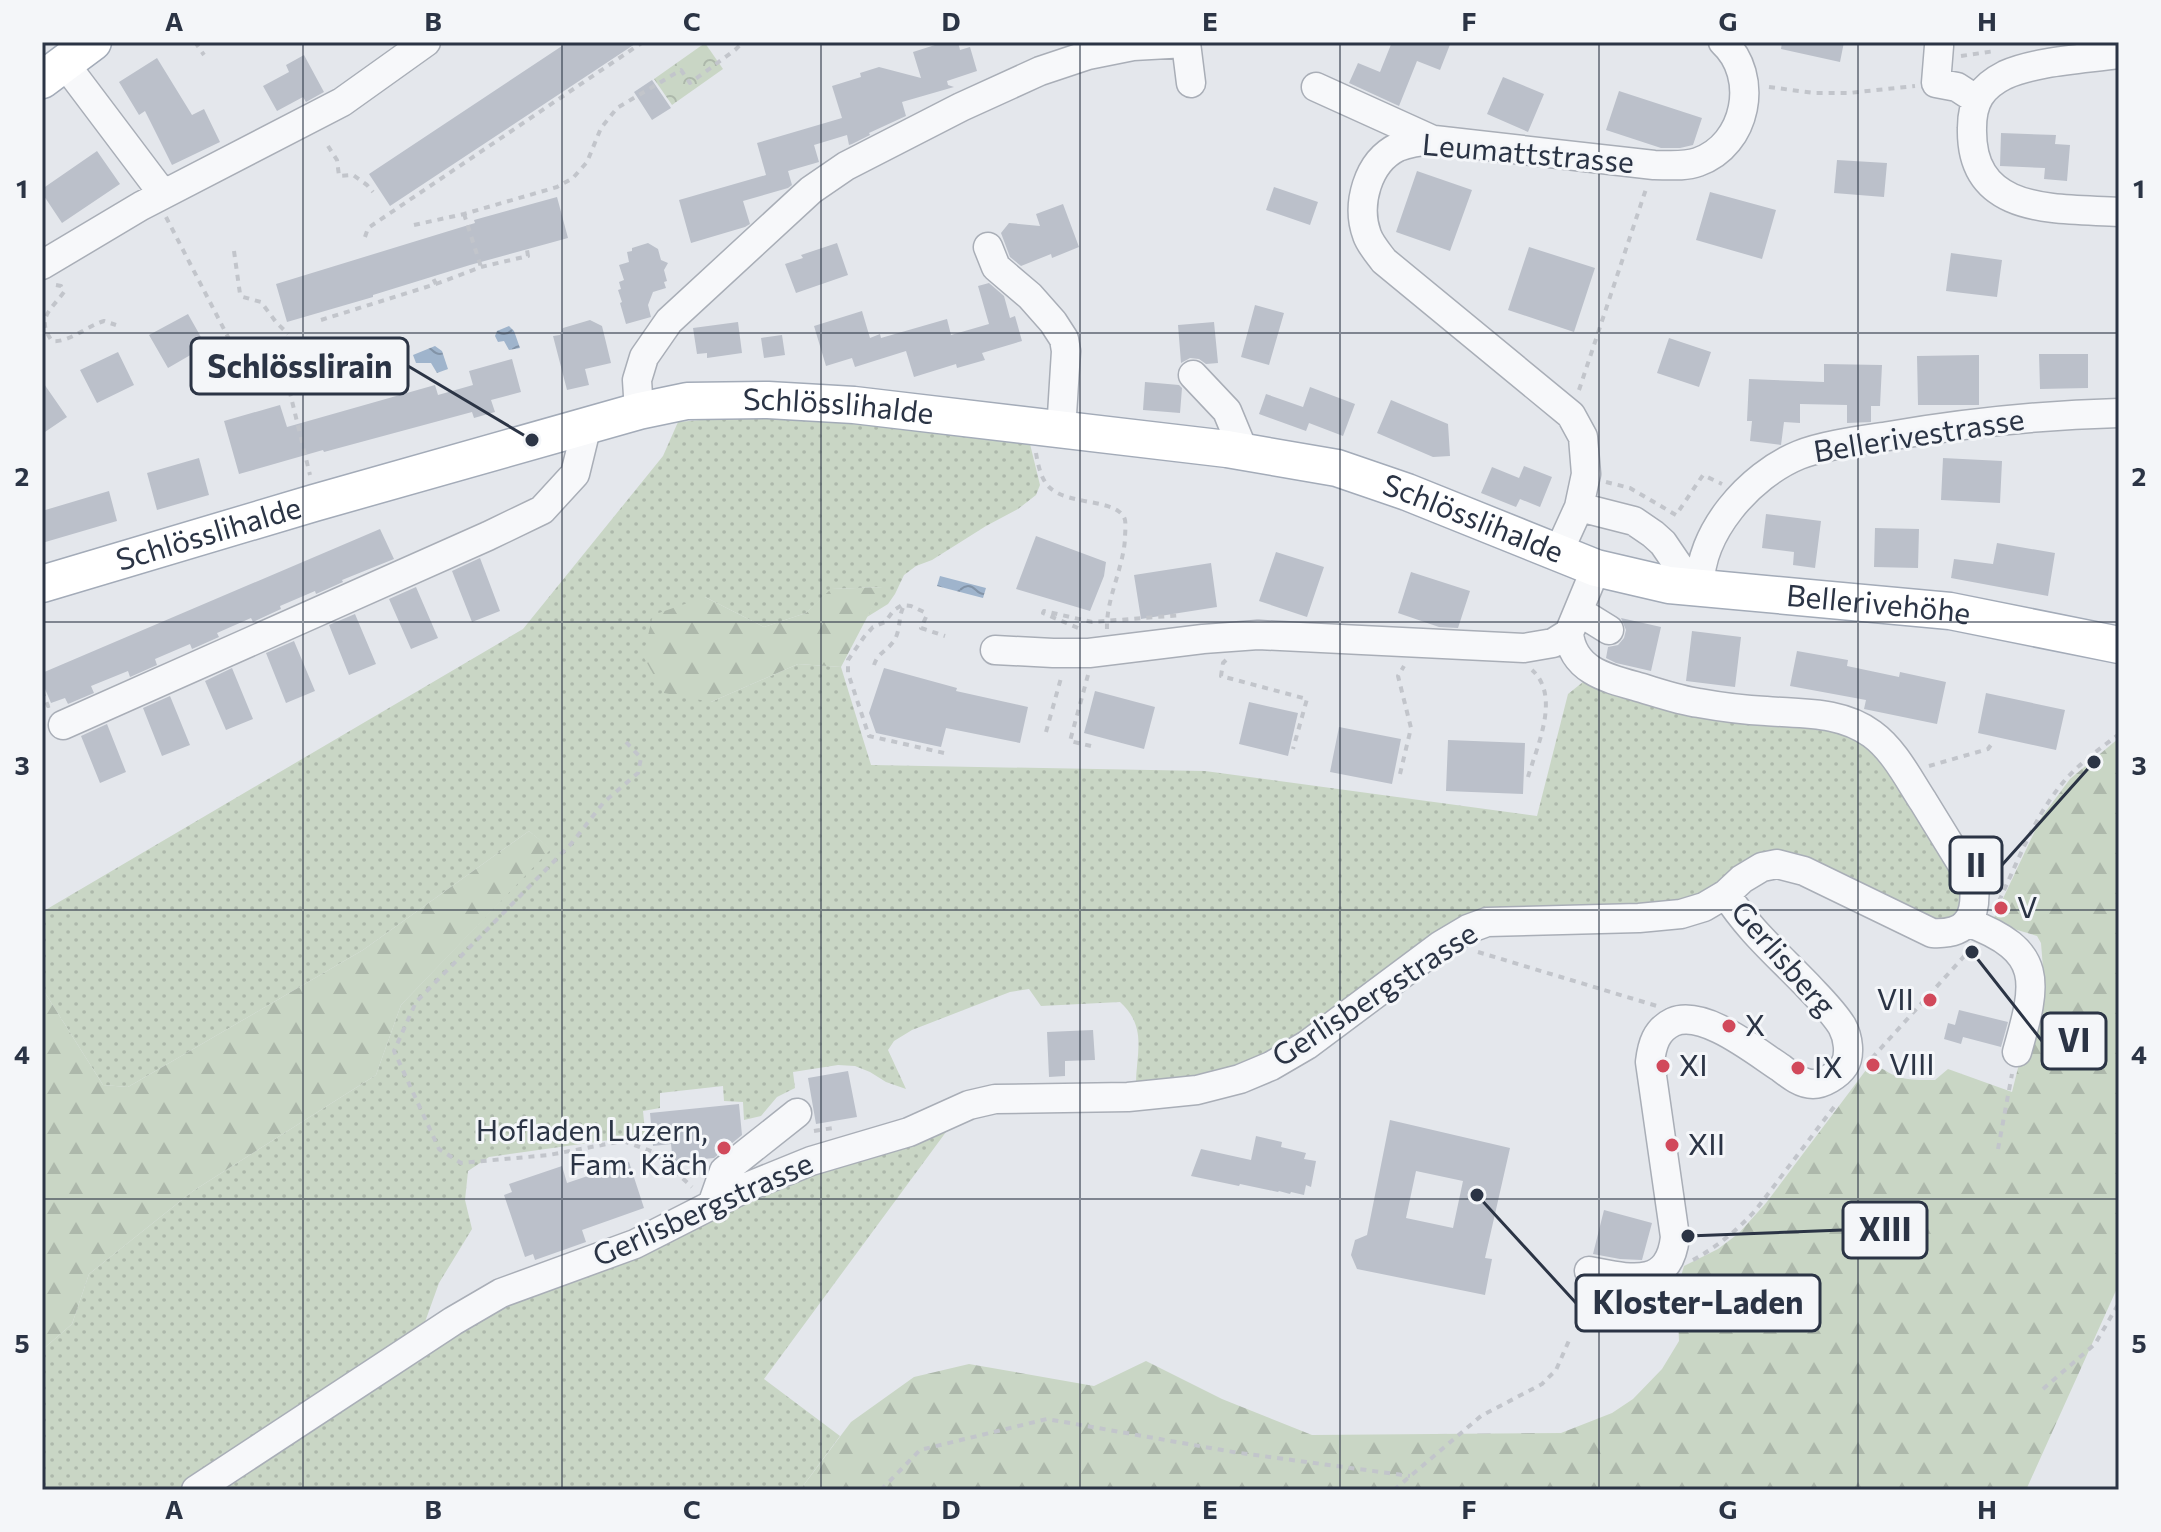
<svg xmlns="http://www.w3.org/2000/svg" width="2161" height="1532" viewBox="0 0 2161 1532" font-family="Commissioner,sans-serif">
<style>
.grass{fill:url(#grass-dots)}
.forest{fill:url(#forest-firs)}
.park{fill:url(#park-crowns)}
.water{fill:url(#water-waves)}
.building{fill:#bbc0ca;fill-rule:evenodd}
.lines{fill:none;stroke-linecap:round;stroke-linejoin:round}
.minor-casing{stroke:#a9aeb7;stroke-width:31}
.major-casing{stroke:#a3abb8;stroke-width:39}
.path{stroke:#c2c5cb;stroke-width:4;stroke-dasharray:6 6;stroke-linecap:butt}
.minor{stroke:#f7f8fa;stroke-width:28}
.major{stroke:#fff;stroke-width:36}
.grid{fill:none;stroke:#2b3445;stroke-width:2;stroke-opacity:0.55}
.poi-dot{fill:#d1495b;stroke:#f4f6f9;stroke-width:3}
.labels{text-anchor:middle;stroke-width:6;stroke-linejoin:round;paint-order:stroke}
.street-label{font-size:30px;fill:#2b3445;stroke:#f4f6f9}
.poi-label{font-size:30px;fill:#2b3445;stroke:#f4f6f9;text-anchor:start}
.leader{fill:none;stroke:#2b3445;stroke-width:3}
.callout-dot{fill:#2b3445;stroke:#f4f6f9;stroke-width:3}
.callout{fill:#f4f6f9;stroke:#2b3445;stroke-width:3}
.callout-label{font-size:32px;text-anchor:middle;font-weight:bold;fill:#2b3445}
.neatline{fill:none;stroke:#2b3445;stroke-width:3}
.grid-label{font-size:26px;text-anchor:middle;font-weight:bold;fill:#2b3445}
</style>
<defs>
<pattern id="grass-dots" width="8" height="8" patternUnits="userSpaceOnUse" patternTransform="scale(2)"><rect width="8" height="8" fill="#c9d6c5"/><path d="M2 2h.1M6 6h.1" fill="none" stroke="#adb8ab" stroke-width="1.8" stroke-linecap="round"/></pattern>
<pattern id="forest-firs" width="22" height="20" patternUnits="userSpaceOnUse" patternTransform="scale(2)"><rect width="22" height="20" fill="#c9d6c5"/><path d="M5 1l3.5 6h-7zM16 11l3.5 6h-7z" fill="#adb8ab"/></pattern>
<pattern id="park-crowns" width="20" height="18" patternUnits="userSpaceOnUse" patternTransform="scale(2)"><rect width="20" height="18" fill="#c9d6c5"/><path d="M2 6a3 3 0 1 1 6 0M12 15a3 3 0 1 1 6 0" fill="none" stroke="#adb8ab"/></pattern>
<pattern id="water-waves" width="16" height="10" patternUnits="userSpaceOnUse" patternTransform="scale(2)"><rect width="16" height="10" fill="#9fb4cc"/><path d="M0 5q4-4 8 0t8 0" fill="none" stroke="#8293a7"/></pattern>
</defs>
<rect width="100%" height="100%" fill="#e4e7ec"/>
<path class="grass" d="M744 416 848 421 1030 444 1040 485 1036 495 1018 509 986 526 932 560 916 566 904 575 895 594 888 604 867 617 882 587 832 589 806 613 764 627 705 597 711 702 798 664 841 667 871 765 1205 771 1537 816 1568 694 1588 678 1821 723 1865 739 1963 878 1964 912 1941 923 1793 860 1693 902 1502 911 1254 1066 1136 1088C1135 1056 1149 1028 1120 1002L1041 1006 1029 989 1010 992 912 1030 894 1041 888 1050 906 1089 886 1082 870 1072 855 1066 838 1065 793 1072 795 1088 777 1097 761 1116 744 1120 743 1102 724 1101 723 1086 660 1093V1108L643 1111 646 1141 624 1138 489 1157 468 1171 465 1200 472 1229 439 1283 421 1333 181 1490H42V1350L72 1324 89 1274 193 1191 376 1075 401 1005 550 849 529 831 363 950 128 1087 103 1085 42 988V912L523 629 663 456 678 422Z
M946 1121V1132L764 1379 840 1436 800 1490H203L446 1331 728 1203Z"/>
<path class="forest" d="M883 587 841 667 798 664 711 702 664 693 643 656 653 615 705 597 764 627 806 613 831 589Z
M2119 738V1284L2026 1490H800L851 1422 914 1377 969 1364 1094 1386 1146 1361 1222 1399 1312 1435 1561 1433 1612 1413 1633 1399 1662 1369 1679 1341 1677 1289 1684 1266 1718 1249 1739 1233 1766 1203 1872 1062C1898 1080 1904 1080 1935 1080L1948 1069 2012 1092 2043 968 2041 943 2037 936 2014 929 1992 926 1991 924 2041 818 2070 779Z
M529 831 551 849 401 1005 376 1075 193 1191 89 1274 72 1324 42 1350V988L103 1085 128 1087 363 950Z"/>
<path class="park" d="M705 43 723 69 672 105 654 79Z"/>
<path class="water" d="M509 326 514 331 520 348 509 350 504 341 498 342 495 336 497 331Z
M435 346 442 351 448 369 437 373 431 363H416L413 355Z
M940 576 986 588 983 598 937 586Z"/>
<path class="building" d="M568 42H638L390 206 369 174Z
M934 42H958L960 50 970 47 977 71 947 81 948 85 954 87 902 102 906 116 869 133 870 135 852 144 849 145 847 135 814 145 819 162 788 171 792 185 788 188 743 201 750 224 745 227 691 243 679 200 766 175 757 143 842 118 832 86 861 77 860 73 879 67 921 78 913 52 935 45Z
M1392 42H1451L1440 70 1417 61 1399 106 1349 83 1358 63 1380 72Z
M1782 42H1844L1840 62 1781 49Z
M304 55 324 92 306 102 303 97 277 111 263 86 289 72 286 65Z
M157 58 192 115 204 109 220 142 172 165 145 111 139 115 119 82Z
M1503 77 1544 94 1528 132 1487 114Z
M652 80 671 108 652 120 634 92Z
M1619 91 1702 118 1693 145 1680 148H1661L1606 130Z
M2001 133 2056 135 2055 144 2070 145 2067 181 2044 179 2045 168 2000 166Z
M97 151 120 184 62 223 42 193V189Z
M1837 160 1887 163 1884 197 1834 193Z
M1417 171 1472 190 1450 251 1396 232Z
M1274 187 1318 202 1310 225 1266 210Z
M1710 192 1776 210 1762 259 1696 240Z
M557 197 568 238 470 265 373 295V297L287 322 276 284 475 223 474 220Z
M1063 204 1079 247 1052 258 1051 254 1021 266 1010 257 1001 233 1009 223 1040 226 1036 214Z
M648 243 658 249 661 260 668 263 664 270 667 281 664 282 666 288 653 292 648 305 651 317 626 324 620 303 622 302 618 290 621 289 619 282 624 280 619 265 629 262 627 252 632 251V248Z
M837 243 848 275 796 293 785 264 803 258 801 255Z
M1529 247 1595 268 1574 332 1508 310Z
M1951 253 2002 260 1997 297 1946 291Z
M989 283 1004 296 1010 318 1015 316 1022 341 982 353 985 360 957 368 956 364 914 377 906 351 855 367 852 358 826 366 814 326 862 311 870 338 880 334 881 338 947 319 951 335 989 324 978 286Z
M1255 305 1284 313 1269 365 1241 357Z
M188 314 206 346 168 368 149 335Z
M590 320 602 326 611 363 585 369 589 385 567 390 553 336 560 335 563 328Z
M738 322 742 353 707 358V353L697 354 693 328Z
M1214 322 1218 363 1206 364 1199 359 1190 358 1181 363 1178 325Z
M782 335 785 355 764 358 761 338Z
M1669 338 1711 352 1699 387 1657 373Z
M118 352 134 385 97 403 80 370Z
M2039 354H2088V388L2040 389Z
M1979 355V405H1918L1917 356Z
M512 359 521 392 491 400 495 412 474 418 472 412 324 452 323 450 239 474 224 421 280 405 287 427 435 385 438 395 473 385 469 371Z
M1824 364 1882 365 1880 406H1871V422L1847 423V405L1800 404V423L1784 422 1781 445 1750 441 1752 421H1747L1749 379 1824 382Z
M42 381 67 417 42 434Z
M1145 382 1179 385 1182 388 1180 413 1143 410Z
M1310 387 1355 404 1343 436 1309 423 1306 431 1259 414 1266 394 1303 407Z
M1391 400 1448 424 1450 456 1433 457 1377 433Z
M199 458 209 495 157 510 147 473Z
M1943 458 2002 461 2000 503 1941 500Z
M1524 466 1552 477 1540 507 1520 499 1516 507 1481 493 1492 467 1519 478Z
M109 491 117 521 42 543V511Z
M1766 514 1821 521 1815 568 1793 565 1794 552 1762 548Z
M1875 528 1919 529 1918 568 1874 567Z
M380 529 394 559 342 580 343 582 316 594 315 591 280 606 281 609 253 622 251 618 217 633 219 637 192 649 190 644 155 659 157 665 130 677 128 671 91 686 94 693 68 704 65 698 51 703 42 682V673Z
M1036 536 1106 562 1104 576 1090 611 1016 589Z
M1997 543 2055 553 2048 596 1951 578 1954 559 1993 564Z
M1276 552 1324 567 1307 617 1259 601Z
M480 558 500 611 472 622 452 571Z
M1211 563 1217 607 1141 619 1134 575Z
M1411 572 1470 591 1458 628 1439 627 1398 613Z
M416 587 438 638 411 649 389 599Z
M355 614 376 664 349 675 329 625Z
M1621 618 1661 627 1651 671 1616 663 1606 658 1608 647 1618 645 1624 638 1626 630Z
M1692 631 1741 637 1735 687 1686 681Z
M294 641 315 691 286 703 266 653Z
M1797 651 1848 660 1847 666 1899 677 1900 672 1946 682 1937 724 1864 709 1866 700 1790 686Z
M232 668 253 719 226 730 205 681Z
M884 668 957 688 956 691 1028 707 1020 743 946 728 941 747 876 733 869 713Z
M1095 691 1155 707 1144 749 1084 733Z
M1986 693 2065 710 2056 750 1978 733Z
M170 696 190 745 162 756 143 708Z
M1249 702 1298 713 1288 756 1239 744Z
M107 724 126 772 100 783 81 736Z
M1339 727 1401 739 1392 784 1330 772Z
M1448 740 1525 743 1523 794 1446 791Z
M1959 1010 2008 1022 2001 1047 1963 1037 1961 1044 1944 1039 1948 1023 1955 1025Z
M1093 1030 1095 1060 1065 1061V1076L1049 1077 1047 1032Z
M848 1071 857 1117 816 1124 808 1078Z
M739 1104 742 1135 714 1158 673 1162 671 1144 653 1146 650 1113Z
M1390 1120 1510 1148 1485 1258 1492 1259 1485 1295 1357 1269 1351 1255 1355 1240 1367 1235ZM1416 1171 1463 1181 1453 1228 1406 1218Z
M1256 1136 1282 1142 1281 1147 1306 1153 1304 1159 1316 1161 1311 1187 1306 1185 1304 1195 1291 1192 1290 1194 1279 1191 1278 1192 1240 1184 1239 1186 1191 1176 1201 1149 1251 1160Z
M629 1162 644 1208 582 1230 586 1242 535 1260 533 1254 525 1257 504 1195 512 1192 509 1184 562 1166 567 1183Z
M1604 1210 1652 1223 1642 1260 1620 1259 1593 1254Z"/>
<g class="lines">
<defs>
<path id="minor" d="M1939 46 1936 83 1957 87 1977 100
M2119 54C2085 59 2036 61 2005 75 1981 87 1972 102 1972 128 1970 216 2056 208 2119 212
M65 64 163 194
M1316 87 1433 140
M988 247 996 267 1030 296 1053 322 1064 339 1066 351 1061 431
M42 265 141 206 342 102 426 42
M1193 375 1227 411 1244 452
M639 411 637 380 644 357 669 321 811 190 846 166 961 107 1040 71 1088 55 1133 46 1186 43 1191 83
M1579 507 1634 521 1653 534 1663 543 1680 568 1700 589
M1558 553 1579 507 1586 474 1583 437 1571 415 1384 261C1378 253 1370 244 1367 235 1356 205 1367 162 1398 147 1410 142 1421 141 1434 140L1654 165C1668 165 1684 167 1698 162 1747 145 1760 76 1723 42
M1700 589C1698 533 1750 475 1799 455 1823 445 1863 440 1889 436 1965 423 2041 415 2119 413
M1578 613 1588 617 1609 630
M995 650 1053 653H1089L1203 639 1258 635 1524 648 1553 643 1569 633 1596 568
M63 725 488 536 542 510 575 474 587 425
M1967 922C2045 951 2037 982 2017 1052
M712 1205 724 1171 797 1113
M1589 1271C1627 1278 1669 1291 1675 1237L1650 1062C1652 1045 1656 1030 1673 1022 1704 1009 1756 1052 1781 1068 1790 1075 1801 1084 1813 1084 1823 1084 1838 1075 1844 1066 1851 1055 1848 1037 1842 1026 1832 1010 1818 997 1806 984 1778 955 1747 928 1726 894
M196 1490 453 1321 501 1293 635 1244 747 1187 811 1161 909 1132 969 1105 995 1099 1128 1097 1197 1090 1240 1079 1271 1066 1307 1045 1441 945 1468 929 1487 922 1639 918 1681 914 1704 907 1726 894 1742 879 1762 867 1777 864 1804 871 1932 933C1968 935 1977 917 1974 884 1957 856 1940 829 1923 801 1908 778 1894 750 1872 734 1841 711 1802 714 1766 711 1744 710 1721 707 1699 703 1678 700 1656 692 1635 686 1605 678 1572 669 1569 633"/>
<g id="major">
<path d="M42 80 93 42"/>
<path id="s1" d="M42 584 314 503 639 411 687 401 768 400 854 405 1227 449 1337 468 1407 492 1596 568 1669 585 1950 611 2119 645"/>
</g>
</defs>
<use href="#minor" class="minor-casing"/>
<use href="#major" class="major-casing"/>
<path class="path" d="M195 42 204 55
M1961 56 1995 51
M1769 87 1814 93H1849L1915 86
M328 146 337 160 339 176 353 175 367 185 373 192
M464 214 481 267
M166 217 244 368 282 360 310 475
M414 225 464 214 557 187 573 178 587 162 601 128 617 108 681 70 690 83 735 50 743 42
M365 237 368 228 643 42
M234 251 240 294 243 297 261 302 276 322 288 334
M436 284 481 267 528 256 527 250
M56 285 61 286 64 292C52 309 35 318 52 341 69 343 87 326 104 321L116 325
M321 320 436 284 432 276
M1579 390 1647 186
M1036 453C1038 465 1041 479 1049 487 1068 506 1119 498 1125 520 1126 526 1125 533 1125 539 1123 569 1106 599 1107 629
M1606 482 1630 488 1676 515 1703 475 1722 484
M1078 628 1043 613 1044 611 1092 622 1182 615
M1226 660 1223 663 1221 676 1307 699 1293 749
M874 665C878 652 889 650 895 639 901 628 898 616 904 606
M1088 675 1070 741 1095 747
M42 691 48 706 51 705
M1046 732 1061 678H1059
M626 742 641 758 638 773 604 802 571 844 416 1002 394 1051 439 1149 461 1163 549 1155 623 1141 654 1152 692 1187
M944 753 869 736 848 673V660L864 637 873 627 885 622 894 610 902 605 911 606 924 612 926 617 921 628 945 636
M1929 766 1988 749 1993 742
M1400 774 1411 728 1398 676 1404 666
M1528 777C1537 746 1561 696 1532 670
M1999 901C2019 859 2035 814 2066 779 2081 762 2101 748 2119 734
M1478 952 1657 1006
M1872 1058 1968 952
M814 1131 833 1128
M1998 1149 2012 1074
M1693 1260C1717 1247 1737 1230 1755 1211L1837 1103
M2043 1389 2095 1344 2119 1303
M881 1490 920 1450 1047 1419 1233 1452 1410 1476
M1394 1490 1481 1416 1542 1384 1556 1370 1571 1336"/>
<use href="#minor" class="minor"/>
<use href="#major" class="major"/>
</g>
<path class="grid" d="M303 42V1490M562 42V1490M821 42V1490M1080 42V1490M1340 42V1490M1599 42V1490M1858 42V1490M42 333H2119M42 622H2119M42 910H2119M42 1199H2119"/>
<g class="poi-dot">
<circle cx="2001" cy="908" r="8"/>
<circle cx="1930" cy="1000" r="8"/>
<circle cx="1729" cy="1026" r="8"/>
<circle cx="1873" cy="1065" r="8"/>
<circle cx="1663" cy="1066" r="8"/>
<circle cx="1798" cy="1068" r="8"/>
<circle cx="1672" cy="1145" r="8"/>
<circle cx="724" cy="1148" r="8"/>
</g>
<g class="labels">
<g class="street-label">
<text transform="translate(1528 154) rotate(5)" y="10">Leumattstrasse</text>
<text dy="10" stroke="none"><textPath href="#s1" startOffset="822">Schlösslihalde</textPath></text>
<text transform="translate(1919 436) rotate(-9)" y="10">Bellerivestrasse</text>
<text dy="10" stroke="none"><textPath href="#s1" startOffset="1470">Schlösslihalde</textPath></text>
<text dy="10" stroke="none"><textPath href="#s1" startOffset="174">Schlösslihalde</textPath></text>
<text dy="10" stroke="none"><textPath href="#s1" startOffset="1888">Bellerivehöhe</textPath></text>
<text transform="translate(1783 959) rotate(49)" y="10">Gerlisberg</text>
<text transform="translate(1375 995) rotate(-33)" y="10">Gerlisbergstrasse</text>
<text transform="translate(703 1210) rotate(-24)" y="10">Gerlisbergstrasse</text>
</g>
<g class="poi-label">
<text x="2017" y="918">V</text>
<text x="1914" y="1010" text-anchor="end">VII</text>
<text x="1745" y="1036">X</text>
<text x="1889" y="1075">VIII</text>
<text x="1679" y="1076">XI</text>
<text x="1814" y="1078">IX</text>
<text x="708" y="1141" text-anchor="end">Hofladen Luzern,<tspan x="708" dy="34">Fam. Käch</tspan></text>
<text x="1688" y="1155">XII</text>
</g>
</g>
<path class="leader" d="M532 440L408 366M2094 762L2002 865M1972 952L2042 1041M1688 1236L1843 1230M1477 1195L1576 1303"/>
<g class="callout-dot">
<circle cx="532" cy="440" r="8"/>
<circle cx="2094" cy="762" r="8"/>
<circle cx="1972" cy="952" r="8"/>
<circle cx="1688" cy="1236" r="8"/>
<circle cx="1477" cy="1195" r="8"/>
</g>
<g class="callout">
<rect x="191" y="338" width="217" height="56" rx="8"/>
<rect x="1950" y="837" width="52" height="56" rx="8"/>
<rect x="2042" y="1013" width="64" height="56" rx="8"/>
<rect x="1843" y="1202" width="84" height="56" rx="8"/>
<rect x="1576" y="1275" width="244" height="56" rx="8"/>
</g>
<g class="callout-label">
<text x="300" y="378">Schlösslirain</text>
<text x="1976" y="877">II</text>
<text x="2074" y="1052">VI</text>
<text x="1885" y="1241">XIII</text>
<text x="1698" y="1314">Kloster-Laden</text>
</g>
<rect width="2161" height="1532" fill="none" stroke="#f4f6f9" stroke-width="88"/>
<rect x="44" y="44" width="2073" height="1444" class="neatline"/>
<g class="grid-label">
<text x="174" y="31">A</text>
<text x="433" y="31">B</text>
<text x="692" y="31">C</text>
<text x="951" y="31">D</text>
<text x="1210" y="31">E</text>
<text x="1469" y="31">F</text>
<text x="1728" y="31">G</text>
<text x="1987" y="31">H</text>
<text x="22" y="198">1</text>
<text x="2139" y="198">1</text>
<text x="22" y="486">2</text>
<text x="2139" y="486">2</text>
<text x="22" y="775">3</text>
<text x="2139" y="775">3</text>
<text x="22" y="1064">4</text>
<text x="2139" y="1064">4</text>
<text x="22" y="1353">5</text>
<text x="2139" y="1353">5</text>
<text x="174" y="1519">A</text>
<text x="433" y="1519">B</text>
<text x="692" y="1519">C</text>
<text x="951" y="1519">D</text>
<text x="1210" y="1519">E</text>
<text x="1469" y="1519">F</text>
<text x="1728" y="1519">G</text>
<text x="1987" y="1519">H</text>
</g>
</svg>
